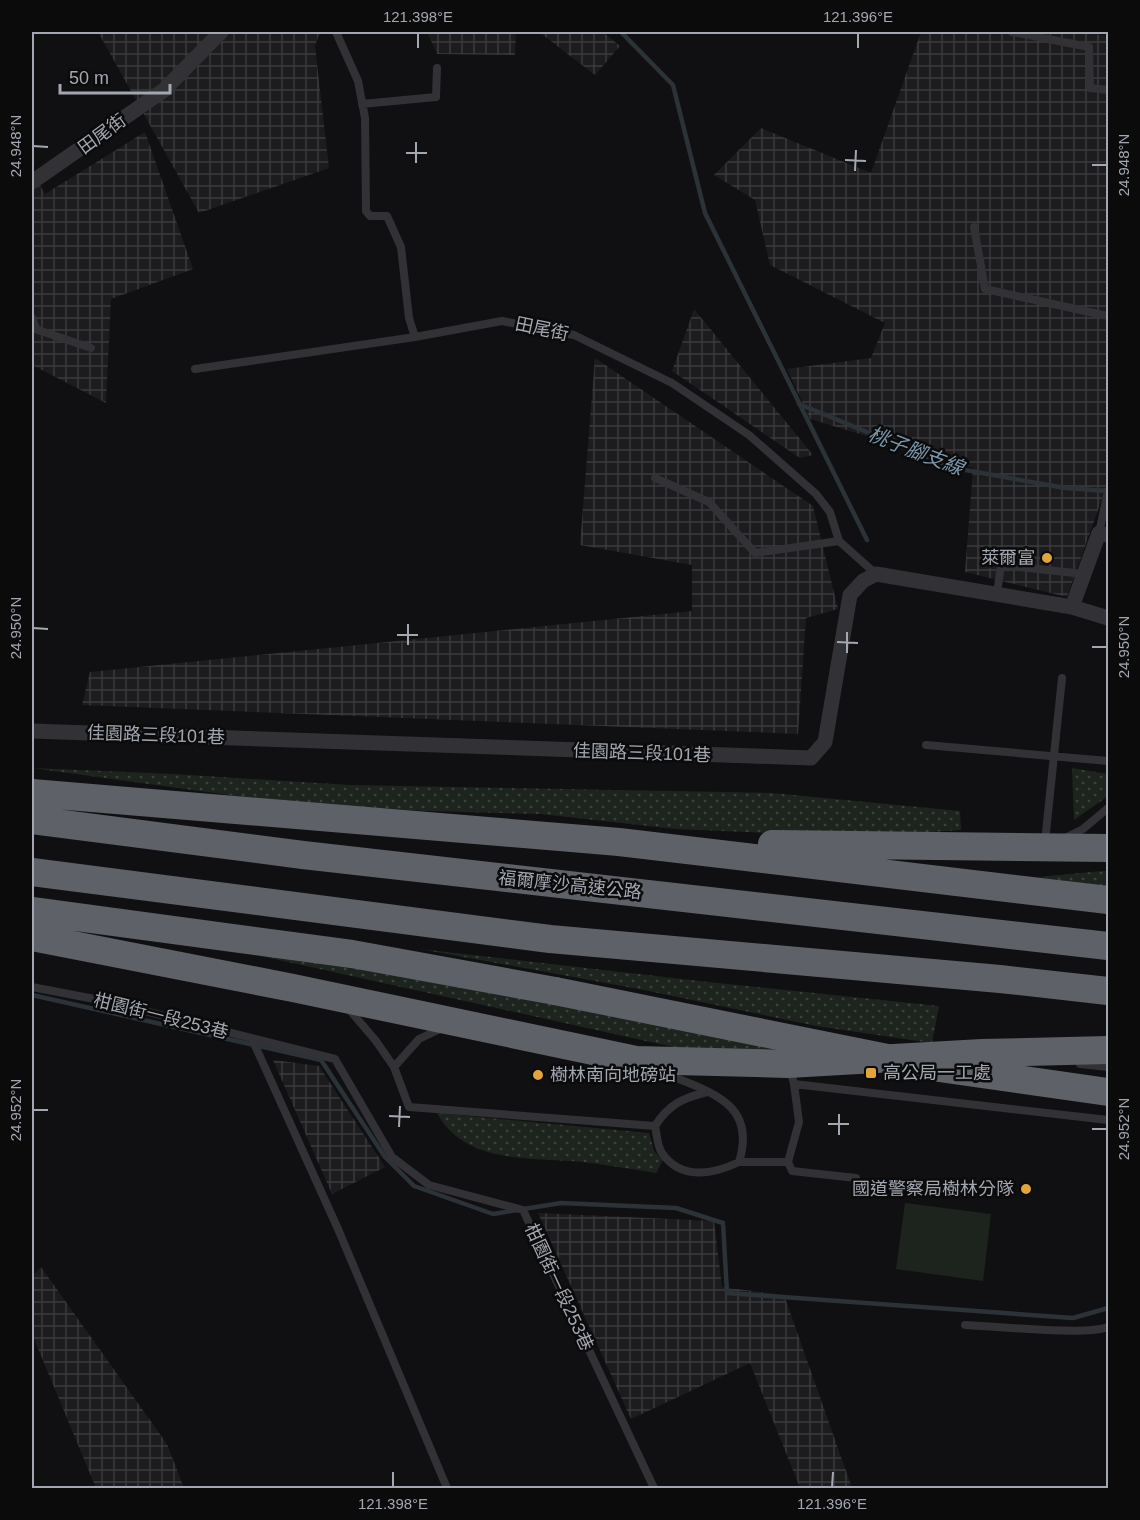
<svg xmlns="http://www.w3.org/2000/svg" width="1140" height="1520" viewBox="0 0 1140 1520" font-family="Arial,'Noto Sans TC',sans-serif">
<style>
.industrial{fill:url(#industrial-grid)}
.grass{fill:url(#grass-dots)}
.park{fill:#1d241e}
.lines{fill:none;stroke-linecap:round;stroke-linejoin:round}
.stream{stroke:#2b3339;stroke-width:4.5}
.lane{stroke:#323236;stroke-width:8}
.street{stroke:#323236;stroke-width:15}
.highway{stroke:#5e6167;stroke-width:28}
.highway-bridge{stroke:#5e6167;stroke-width:28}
.ticks{fill:none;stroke:#a3a7b1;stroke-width:2}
.poi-dot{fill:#e3a537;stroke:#0b0b0c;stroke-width:2}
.labels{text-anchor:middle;stroke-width:5;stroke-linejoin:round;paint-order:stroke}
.street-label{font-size:18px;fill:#a3a7b1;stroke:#0b0b0c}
.poi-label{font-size:18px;fill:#a3a7b1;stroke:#0b0b0c;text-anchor:end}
.water-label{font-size:20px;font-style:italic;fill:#7b96ab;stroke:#0b0b0c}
.neatline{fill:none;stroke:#a3a7b1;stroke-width:2}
.ticks-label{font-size:15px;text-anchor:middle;fill:#a3a7b1}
</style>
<defs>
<pattern id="industrial-grid" width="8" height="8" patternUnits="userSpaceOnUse" patternTransform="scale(1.5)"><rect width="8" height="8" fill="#1c1c1e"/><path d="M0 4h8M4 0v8" fill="none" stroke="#3a3a3c"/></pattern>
<pattern id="grass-dots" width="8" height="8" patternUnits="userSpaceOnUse" patternTransform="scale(1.5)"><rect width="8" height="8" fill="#1d241e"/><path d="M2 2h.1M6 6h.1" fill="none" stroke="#3b413c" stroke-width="1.8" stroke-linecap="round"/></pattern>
</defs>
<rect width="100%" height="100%" fill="#101012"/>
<path class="industrial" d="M98 32H320L315 46 329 168 199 213Z
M427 32H516L515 55 437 54Z
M539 32H603L620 46 595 75Z
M921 32H1081L1108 36V482L1067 597 965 572 973 468 810 419 787 369 871 358 885 323 770 265 755 200 714 175 761 128 871 173Z
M145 132 193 269 111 299 106 403 32 365V172L45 194Z
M694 309 813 455 800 458 672 371Z
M595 358 813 506 838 609 806 618 798 734 82 705 90 672 692 611V565L580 545Z
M273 1060 319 1066 385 1167 332 1194Z
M538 1213 714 1221 722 1287 784 1295 852 1488H800L750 1363 631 1419Z
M41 1267 167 1444 184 1488H96L32 1334V1276Z"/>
<path class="grass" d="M32 768 174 774 350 785 772 793 960 811 961 830 915 833H773L675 829 541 814 426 811 280 802Z
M1072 768 1108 774V796L1074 820Z
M1108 871V887L1038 877 1102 871Z
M420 949 708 982 939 1006 932 1043 816 1026 644 990Z
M261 956 374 966 805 1052 705 1054Z
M437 1113 649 1133 654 1151 663 1160 656 1173C632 1169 607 1165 583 1162 532 1157 465 1165 437 1113Z"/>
<path class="park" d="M905 1203 991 1214 983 1281 896 1269Z"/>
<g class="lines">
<path class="stream" d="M621 32 673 85 705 213 867 540
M799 404 954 468 1065 488 1108 491
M32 995 321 1060 385 1157 414 1186 493 1214 561 1203 676 1208 723 1223 727 1293 1073 1318 1108 1308"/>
<path class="lane" d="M336 32 358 81 365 118 366 211 370 216H387L401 247 409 318 415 337 502 321 574 335 672 383 749 435 816 494 830 512 839 541 876 574
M1012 32 1089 47 1090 88 1108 90
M362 104 436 97 437 68
M974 227 985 289 1108 316
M32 318 36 328
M32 328 91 348
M195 369 415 337
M655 478 709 502 755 553 839 541
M1099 533 1108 491
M997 594 1001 565 1084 574
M926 745 1108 761
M1065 838 1083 829 1108 808
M1045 842 1062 678
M32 987 105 1001 335 1059 392 1157 429 1185 523 1210 654 1488
M348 1008 376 1041 394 1067 409 1107 655 1126C657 1134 657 1146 662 1153 681 1181 714 1174 739 1162 758 1101 706 1091 661 1072
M252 1039 338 1229 447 1488
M1080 1064 1108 1067
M394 1067 419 1039 440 1029
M790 1068 794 1084 1108 1120
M655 1126C669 1104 683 1098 707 1092
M739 1162H788L792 1171 856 1178
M788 1162 799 1122 794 1084
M965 1325C995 1326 1085 1336 1108 1327"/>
<path class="street" d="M32 182 164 90 221 32
M1072 607 1099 533 1108 535
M32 731 811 758 825 742 850 595 863 581 876 574 1072 607 1108 618"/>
<path class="highway" d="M32 793 619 842 1108 900
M32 820 303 855 1108 946
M772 844 1108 848
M32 872 550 939 1000 979 1108 991
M32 911 352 954 555 991
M32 937 293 988 636 1060 788 1064 982 1053 1108 1050"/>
<path class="highway-bridge" d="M555 991 932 1067 1108 1092"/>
</g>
<path class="ticks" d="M418 48V33M858 48V33M33 146 48 147M406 153H427M845 160 866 161M416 163V142M1092 165H1107M855 171 856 150M33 628 48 629M397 635H418M837 642 858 643M408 645V624M1092 647H1107M847 653V632M33 1110H48M389 1116 410 1117M828 1124H849M399 1127 400 1106M1092 1129H1107M839 1135V1114M393 1487V1472M832 1487 833 1472"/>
<g class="poi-dot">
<circle cx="1047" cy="558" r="6"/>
<rect x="865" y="1067" width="12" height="12" rx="3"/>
<circle cx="538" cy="1075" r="6"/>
<circle cx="1026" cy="1189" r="6"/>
</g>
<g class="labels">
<g class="street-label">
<text transform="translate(102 134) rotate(-36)" y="6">田尾街</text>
<text transform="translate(542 329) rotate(12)" y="6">田尾街</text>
<text transform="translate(156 735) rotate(2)" y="6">佳園路三段101巷</text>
<text transform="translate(642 753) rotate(2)" y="6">佳園路三段101巷</text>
<text transform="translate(570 885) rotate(6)" y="6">福爾摩沙高速公路</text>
<text transform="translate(161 1016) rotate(14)" y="6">柑園街一段253巷</text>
<text transform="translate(559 1287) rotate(65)" y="6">柑園街一段253巷</text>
</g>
<g class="poi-label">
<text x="1035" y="564">萊爾富</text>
<text x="883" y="1079" text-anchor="start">高公局一工處</text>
<text x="550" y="1081" text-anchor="start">樹林南向地磅站</text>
<text x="1014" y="1195">國道警察局樹林分隊</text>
</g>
<g class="water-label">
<text transform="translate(916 451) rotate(21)" y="7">桃子腳支線</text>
</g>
</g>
<rect width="1140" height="1520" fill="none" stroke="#0b0b0c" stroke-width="66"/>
<path d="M60 84v9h110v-9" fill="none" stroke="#a3a7b1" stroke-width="3"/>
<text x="69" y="84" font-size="18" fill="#a3a7b1" stroke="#0b0b0c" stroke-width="4.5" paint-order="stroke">50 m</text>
<rect x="33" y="33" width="1074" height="1454" class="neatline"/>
<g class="ticks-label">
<text x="418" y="22">121.398°E</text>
<text x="858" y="22">121.396°E</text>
<text transform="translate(16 146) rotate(-90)" y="5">24.948°N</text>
<text transform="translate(1124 165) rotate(-90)" y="5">24.948°N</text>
<text transform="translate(16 628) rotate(-90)" y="5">24.950°N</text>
<text transform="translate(1124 647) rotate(-90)" y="5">24.950°N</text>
<text transform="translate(16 1110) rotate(-90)" y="5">24.952°N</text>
<text transform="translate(1124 1129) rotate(-90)" y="5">24.952°N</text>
<text x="393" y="1509">121.398°E</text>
<text x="832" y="1509">121.396°E</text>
</g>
</svg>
